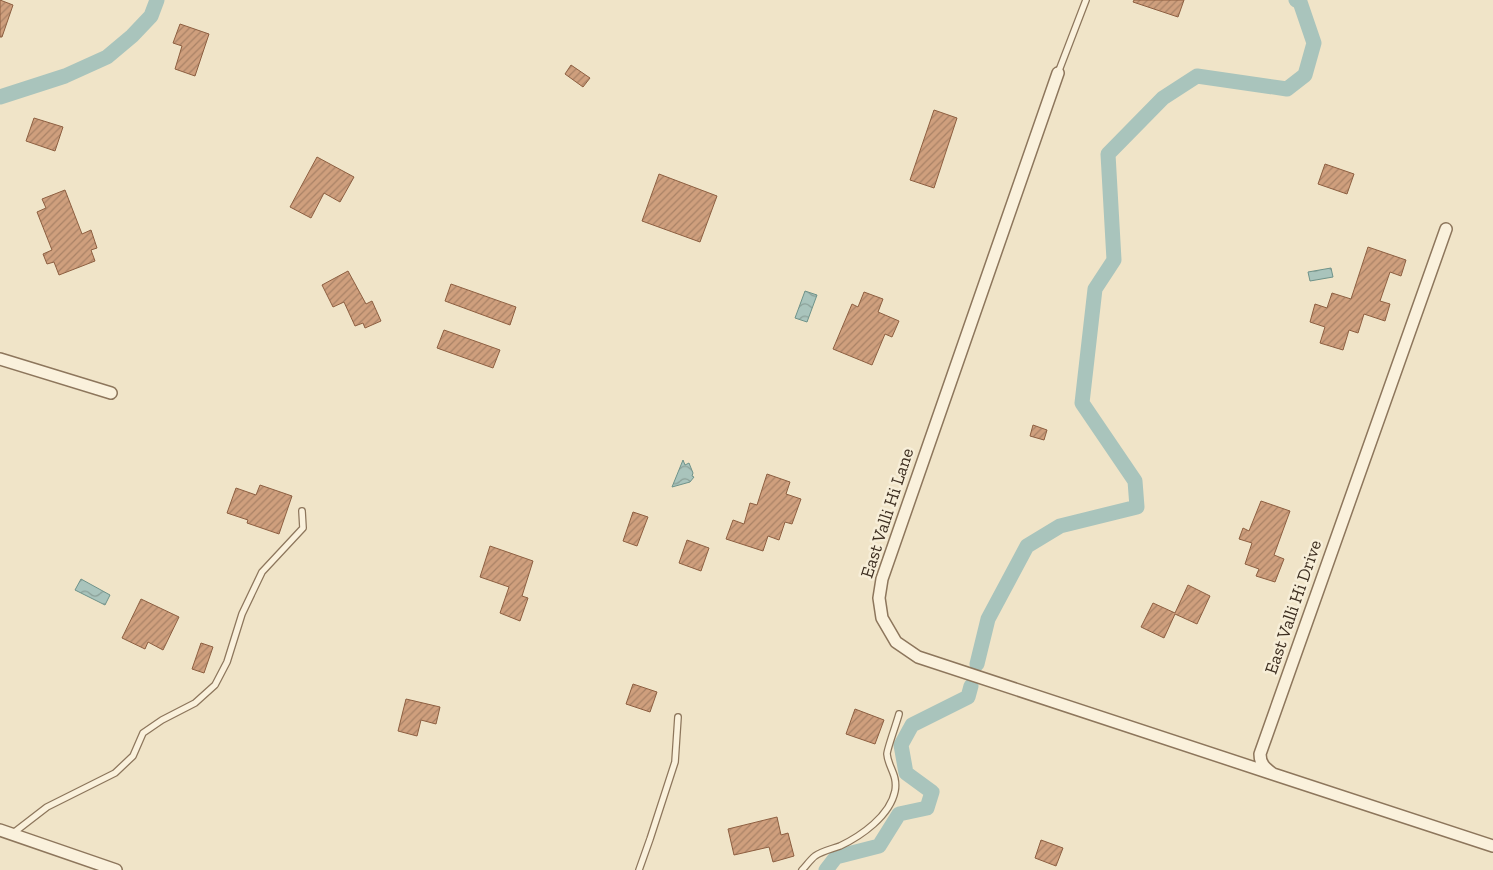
<svg xmlns="http://www.w3.org/2000/svg" width="1493" height="870" viewBox="0 0 1493 870" font-family="'Zilla Slab',serif">
<style>
.water{fill:url(#water-waves);stroke:#6f938a}
.lines{fill:none;stroke-linecap:round;stroke-linejoin:round}
.canal{stroke:#a9c4bc;stroke-width:15}
.building{fill:url(#building-hatch);stroke:#8d5f41}
.service-casing{stroke:#8d765c;stroke-width:8}
.minor-casing{stroke:#8d765c;stroke-width:14}
.service{stroke:#faf1dc;stroke-width:5.5}
.minor{stroke:#faf1dc;stroke-width:11}
.labels{text-anchor:middle;stroke-width:5;stroke-linejoin:round;paint-order:stroke}
.street-label{font-size:18px;fill:#3d2e20;stroke:#f7eed8}
</style>
<defs>
<pattern id="water-waves" width="16" height="10" patternUnits="userSpaceOnUse" patternTransform="scale(1.25)"><rect width="16" height="10" fill="#a9c4bc"/><path d="M0 5q4-4 8 0t8 0" fill="none" stroke="#8ba098"/></pattern>
<pattern id="building-hatch" width="6" height="6" patternUnits="userSpaceOnUse" patternTransform="scale(1.25)"><rect width="6" height="6" fill="#cf9f7d"/><path d="M-1 1l2-2M0 6l6-6M5 7l2-2" fill="none" stroke="#a98266"/></pattern>
</defs>
<rect width="100%" height="100%" fill="#f0e4c8"/>
<path class="water" d="M1331 268 1333 277 1310 281 1308 272Z
M805 291 817 295 807 322 795 318Z
M683 460 685 465 689 463 693 473 692 476 694 477 690 482 672 487Z
M81 579 110 595 105 605 75 590Z"/>
<g class="lines">
<path class="canal" d="M0 97 65 76 107 57 132 36 151 16 157 0
M977 664 988 619 1027 546 1060 526 1137 507 1135 481 1082 403 1095 289 1114 260 1108 154 1163 98 1197 76 1287 89 1305 75 1314 43 1300 2 1296 0
M826 870 836 857 879 846 899 814 927 808 932 792 906 773 901 745 912 725 968 697 971 686"/>
</g>
<path class="building" d="M0 0 13 5 2 37H0Z
M1134 0H1184L1178 17 1133 2Z
M180 24 209 34 195 76 175 69 182 46 173 43Z
M571 65 590 78 583 87 565 74Z
M934 110 957 118 934 188 910 180Z
M34 118 63 127 55 151 26 141Z
M317 157 354 177 340 202 324 193 311 218 290 207Z
M1325 164 1354 174 1347 194 1318 184Z
M659 174 717 196 700 242 642 221Z
M65 190 82 234 91 230 97 248 91 250 95 261 59 275 54 262 47 264 43 254 52 250 37 212 46 208 42 199Z
M1368 247 1406 260 1401 276 1390 272 1380 301 1390 304 1385 321 1364 314 1358 333 1349 330 1343 350 1320 343 1325 327 1310 322 1315 304 1327 308 1332 293 1351 299Z
M348 271 366 304 372 301 381 321 365 328 363 323 355 326 344 302 333 307 322 285Z
M451 284 516 307 510 325 445 301Z
M864 292 883 299 878 312 899 321 892 337 885 334 872 365 833 349 852 304 858 307Z
M444 330 500 350 493 368 437 348Z
M1033 425 1047 430 1044 440 1030 436Z
M767 474 790 482 786 494 801 499 792 524 785 522 779 540 768 536 763 551 726 539 733 520 744 524 750 503 757 505Z
M260 485 292 496 279 534 247 523 248 520 227 513 236 488 256 495Z
M1261 501 1290 511 1274 555 1284 559 1275 582 1256 576 1259 569 1245 564 1252 543 1239 539 1243 528 1249 531Z
M633 512 648 517 637 546 623 541Z
M687 540 709 548 701 571 679 563Z
M490 546 533 561 522 596 528 598 520 621 500 613 509 587 480 577Z
M1188 585 1210 596 1197 624 1175 614 1164 638 1141 627 1153 603 1175 613Z
M141 599 179 617 163 650 148 642 145 649 122 638Z
M201 643 213 647 204 673 192 669Z
M633 684 657 692 650 712 626 704Z
M406 699 440 707 436 724 421 720 417 736 398 731Z
M855 709 884 720 875 744 846 734Z
M777 817 781 835 788 833 794 856 773 862 769 847 734 855 728 829Z
M1041 840 1063 848 1056 866 1035 858Z"/>
<g class="lines">
<defs>
<path id="service" d="M1058 73 1086 0
M12 834 47 807 115 773 133 756 143 733 162 720 195 703 215 685 227 662 242 614 262 572 303 528 302 511
M639 870 650 839 675 762 678 717
M802 870C806 866 810 860 815 856 822 851 832 849 840 846 861 836 890 816 895 791 898 775 888 767 887 754 887 749 897 722 899 714"/>
<path id="minor" d="M1058 73 882 579 879 598 882 618 896 642 918 657 1273 774
M1446 229 1260 754C1260 764 1265 768 1273 774L1493 846
M0 359 111 393
M0 830 116 870"/>
</defs>
<use href="#service" class="service-casing"/>
<use href="#minor" class="minor-casing"/>
<use href="#service" class="service"/>
<use href="#minor" class="minor"/>
</g>
<g class="labels">
<g class="street-label">
<text transform="translate(887 513) rotate(-72)" y="6">East Valli Hi Lane</text>
<text transform="translate(1293 607) rotate(-71)" y="6">East Valli Hi Drive</text>
</g>
</g>
</svg>
